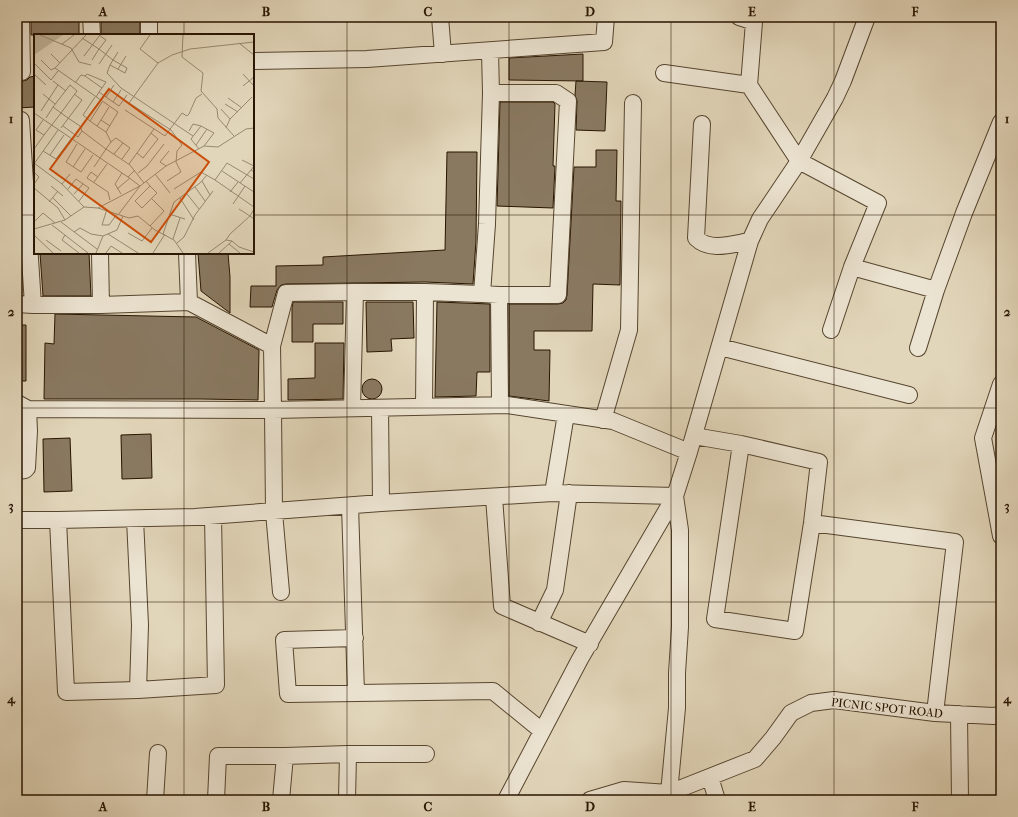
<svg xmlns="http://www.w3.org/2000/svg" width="1018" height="817" viewBox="0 0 1018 817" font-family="'IM FELL French Canon',serif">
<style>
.building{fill:#897961;stroke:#281501}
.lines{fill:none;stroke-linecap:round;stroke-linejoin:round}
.minor-casing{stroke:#56452f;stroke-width:18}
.minor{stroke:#ece4d2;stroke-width:16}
.grid{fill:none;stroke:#281501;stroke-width:1;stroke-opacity:0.55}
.labels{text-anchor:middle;stroke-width:4;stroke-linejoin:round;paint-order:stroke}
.street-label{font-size:12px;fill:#281501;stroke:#ece4d2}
.inset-road{fill:none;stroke:#988970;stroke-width:1}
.view{fill:#cb4f0a;fill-opacity:0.15;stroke:#cb4f0a;stroke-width:2}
.inset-edge{fill:none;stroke:#281501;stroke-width:2}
.neatline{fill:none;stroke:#281501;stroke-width:1.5}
.grid-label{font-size:13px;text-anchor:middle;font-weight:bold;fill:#281501}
</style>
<rect width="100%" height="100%" fill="#e2d6ba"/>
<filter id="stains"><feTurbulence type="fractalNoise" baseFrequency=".005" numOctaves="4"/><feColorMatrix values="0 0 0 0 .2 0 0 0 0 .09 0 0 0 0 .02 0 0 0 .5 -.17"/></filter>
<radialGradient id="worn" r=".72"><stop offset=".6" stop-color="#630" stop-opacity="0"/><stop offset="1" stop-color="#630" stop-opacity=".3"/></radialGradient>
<path class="building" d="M31 17H79V35H31Z
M101 17H140V35H101Z
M583 54V81L509 80V58Z
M35 76V107L17 108V80L23 81 27 80 30 77Z
M576 81 607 82 605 131 576 130 577 101 575 95Z
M500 102H553L555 104 553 166H555L553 208 497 206Z
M596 150H617L616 201H621L620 285 593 284 592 331H534V350H550L549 401 509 396V304H558L563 303 566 300 567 295 574 167H596Z
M447 152H477L476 241 473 284 425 282 286 284 281 285 277 290 272 307H250L251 286H276V266L323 265V257L445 250Z
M40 253H89L91 296H43Z
M198 253H228L230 277V313L201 291Z
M293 302H343V324H313V342H292V308Z
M366 302H413L414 338 391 339 392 351 367 352Z
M437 302 490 304V372H477L476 396 435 397Z
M55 314 196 317 259 350 258 400 201 399H44L45 343 54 344Z
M17 325H26V381H17Z
M315 343H344L343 399 288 400V379L315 378Z
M362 389a10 10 0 1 1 20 0a10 10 0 1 1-20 0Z
M151 434 152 478 122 479 121 435Z
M70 438 72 491 44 492 43 439Z"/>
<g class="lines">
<defs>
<path id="minor" d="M21 17 22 72
M91 17 92 35
M149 17V35
M440 17 443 54
M739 17 754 22 749 85 799 161 878 203 852 267 831 330
M490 51 491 93H556L568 101 558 295H499L500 405
M253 61 367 59 604 42 606 17
M664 73 749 85
M491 93 487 224 482 294 499 295
M21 120 33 305H101
M702 124 696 238C710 252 732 244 750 241
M100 253 101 305 189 302
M187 253 189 302 272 346 273 410 507 405 613 421 689 452
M852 267 936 290
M355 292H425L424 407
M425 292 482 294
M17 304 33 305
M272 346 286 293 355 292 352 408
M720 347 909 395
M918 348 936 290 964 213 1001 122
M1001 384 983 438 1001 536
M17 403 28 409 273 410 274 512 281 592
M380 408 381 503
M603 420 629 330 633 103
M694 436 741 444 715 619 795 631 812 523 819 462 741 444
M17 471 25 470 27 468 29 431 28 409
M553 493 675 496 680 530V627L677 673V708L669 793
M494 497 502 606 590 644
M350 506 356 693
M135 519 140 625 138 690
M17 520H58L195 517 381 503 553 493 566 414
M58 520 66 692 138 690 216 685 213 516
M812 523 955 542 935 713
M539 623 555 590 569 493
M355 638 284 640 288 694 493 691 542 731
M959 714 960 800
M348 754H426
M710 777 717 800
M155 800 158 753
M216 800 218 756H285L348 754 347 800
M281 800 285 756
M506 800 580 659 675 496 689 452 750 241 760 219 799 161 835 98 843 81 867 17
M590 800 624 790 669 793 755 759 773 738 791 713 811 703 834 700 935 713 993 716 1001 715"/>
</defs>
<use href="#minor" class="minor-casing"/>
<use href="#minor" class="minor"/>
</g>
<path class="grid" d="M184 17V35M347 17V800M509 17V800M671 17V800M834 17V800M17 215H35M253 215H1001M184 253V800M17 408H1001M17 602H1001"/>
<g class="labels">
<g class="street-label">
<text transform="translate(887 708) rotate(6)" y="4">PICNIC SPOT ROAD</text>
</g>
</g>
<g transform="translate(34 34)">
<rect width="220" height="220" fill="#e2d6ba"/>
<path d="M0 1H29L0 21Z" fill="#c2b59b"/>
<path class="inset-road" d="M6 1 37 14 45 28 57 31M52 1 21 34 84 78 72 98 77 108 72 115 96 131 110 149M116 1 106 15 124 29M149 1 148 23 169 39 167 57 183 75 184 84 200 102M48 4 65 15 72 6 65 1M205 9 220 21M28 10 40 1M17 20 26 29M50 22 66 1M7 26 17 36 21 34M58 26 65 15 79 26 84 18M0 29 17 46 24 37M65 30 78 11M76 31 91 39 93 34 79 26 76 31 73 39 87 54 159 102M84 35 92 22M0 40 12 51M209 40 220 52M19 47 32 57M41 49 47 41 51 42M209 52 220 43M65 58 68 54 72 48 53 40 51 42 68 54M9 60 21 70M62 63 65 58 79 68 87 56M72 63 80 51M194 64 208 74M79 68 85 72 93 61M191 70 204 78M187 75 196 85M91 76 131 102 148 79 153 82 155 80 162 64 168 60M7 77 24 51M0 79 94 143 101 136M12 84 19 73M67 86 75 73M56 87 49 81 61 63M29 92 44 103 48 97M63 92 56 87 68 68M27 94 48 66 40 60M192 94 196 85 218 63M155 97 159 90 167 92M72 98 63 92 67 86 76 92M10 101 27 79 43 57 36 51 19 73 27 79 34 84 46 92 48 97 72 115 60 133M77 108 82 104 89 109 80 120M43 110 32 128 47 138 59 121M162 111 173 95M0 115 10 101 2 96 9 86M165 115 157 105 167 92 180 99 170 112M9 117 22 125 37 105M103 119 117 99M16 121 30 101M88 125 96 114 89 109M208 126 220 132 217 136 220 138M0 129 28 150M0 130 24 96M95 130 103 119 109 124 124 105 117 99 120 95M132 132 126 128 135 117M39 133 51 115M188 137 220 158M0 138 5 143 0 150M104 139 113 132 130 110M36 140 28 150 50 173M121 140 136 159M64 143 57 138 53 144 74 158 76 166M181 146 220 173M112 147 116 152 101 167 108 174 123 159 116 152M133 147 147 138 142 128 143 117 148 111 137 96 95 69 124 29 138 21 156 15 220 8M168 147 176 161M60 148 73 130M206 149 217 136M17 152 29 162M161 153 171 167M0 154 24 174 31 186M34 155 42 145 55 154 45 167M83 155 96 144M140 155 167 138 181 146 193 129 220 145M196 158 204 148M40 160 49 150M87 160 81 150 88 139M153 160 165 175M19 164 37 182M146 164 160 186M15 168 24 157M199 170 211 152M64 174 106 152 132 132 170 112 184 113 212 95 220 94M73 175 68 191H75L83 180M220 175 216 182 220 185M135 180 151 185M84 181 106 152 94 143M0 188 9 179 21 189M27 188 63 215M18 191 54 219M116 192 130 177 117 164M0 195 31 186 50 173 64 174 95 184 104 182 121 196 140 206 149 219M40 198 46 194 57 200 69 202 83 196 89 182M94 199 108 207 118 194M74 200 104 219M129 200 140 168 166 149 173 141M0 201 19 219M31 201 28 206 45 219M139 205 146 184M12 206 27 217M198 207 205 213 220 218M143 209 150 203 161 181 179 157M195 210 206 219M62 219 69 202M72 219 77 212 88 219M119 219 131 200M174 219 192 206M185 219 198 207 192 206 196 200 216 182 205 175"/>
<path class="view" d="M75 55 175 128 117 208 16 135Z"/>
<rect width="220" height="220" class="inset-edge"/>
</g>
<rect width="1018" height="817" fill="none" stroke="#e2d6ba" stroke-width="44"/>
<rect x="22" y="22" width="974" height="773" class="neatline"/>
<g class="grid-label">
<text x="103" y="16">A</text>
<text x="266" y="16">B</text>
<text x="428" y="16">C</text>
<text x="590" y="16">D</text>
<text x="752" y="16">E</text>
<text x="915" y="16">F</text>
<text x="11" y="123">1</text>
<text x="1007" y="123">1</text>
<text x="11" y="316">2</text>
<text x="1007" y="316">2</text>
<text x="11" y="510">3</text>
<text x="1007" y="510">3</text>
<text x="11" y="703">4</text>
<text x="1007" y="703">4</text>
<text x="103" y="811">A</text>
<text x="266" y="811">B</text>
<text x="428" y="811">C</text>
<text x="590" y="811">D</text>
<text x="752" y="811">E</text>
<text x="915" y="811">F</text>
</g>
<rect width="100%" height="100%" filter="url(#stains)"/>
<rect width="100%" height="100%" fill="url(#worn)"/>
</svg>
